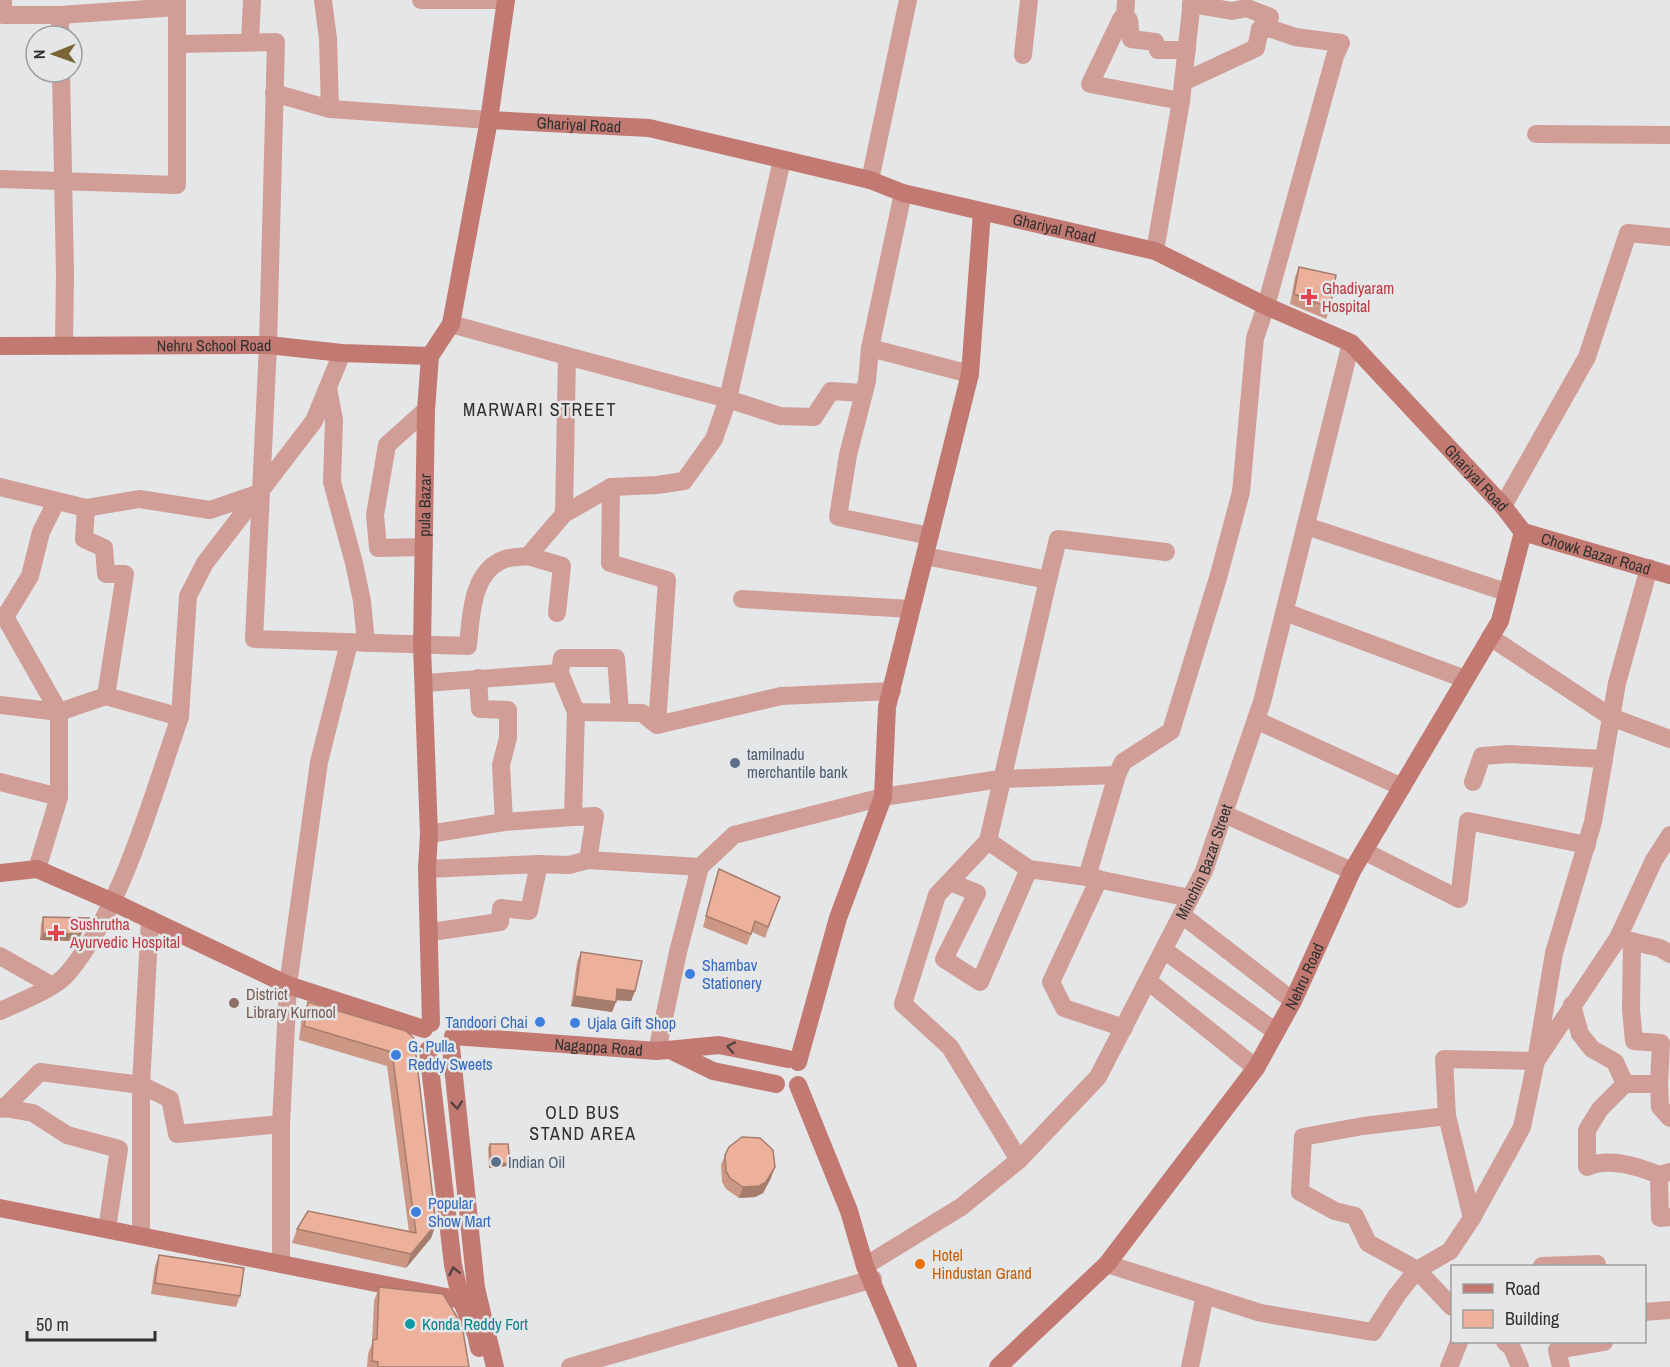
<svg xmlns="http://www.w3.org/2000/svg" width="1670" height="1367" viewBox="0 0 1670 1367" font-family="'Archivo Narrow',sans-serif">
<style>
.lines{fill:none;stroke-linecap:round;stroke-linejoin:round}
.street{stroke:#d09d97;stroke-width:18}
.secondary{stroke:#c27971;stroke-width:18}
.wall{fill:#cc9885}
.shaded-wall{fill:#a67c6c}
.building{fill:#edb19b;stroke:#a67c6c;stroke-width:1.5}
.oneway{stroke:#554341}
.health-dot{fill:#e0444e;stroke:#e5e6e7;stroke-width:2}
.service-dot{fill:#5c6f8a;stroke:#e5e6e7;stroke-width:2}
.shop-dot{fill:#3f7fe0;stroke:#e5e6e7;stroke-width:2}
.education-dot{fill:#8d6e63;stroke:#e5e6e7;stroke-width:2}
.food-dot{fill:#e8710a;stroke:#e5e6e7;stroke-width:2}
.culture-dot{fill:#0f9aa8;stroke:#e5e6e7;stroke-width:2}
.labels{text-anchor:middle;stroke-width:5;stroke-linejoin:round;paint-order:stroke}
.street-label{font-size:16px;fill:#313131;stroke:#e5e6e7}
.health-label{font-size:16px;fill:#be3a42;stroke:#e5e6e7;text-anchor:start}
.service-label{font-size:16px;fill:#4e5e75;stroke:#e5e6e7;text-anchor:start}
.shop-label{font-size:16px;fill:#366cbe;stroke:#e5e6e7;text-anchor:start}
.education-label{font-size:16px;fill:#785e54;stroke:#e5e6e7;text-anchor:start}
.food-label{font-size:16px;fill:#c56008;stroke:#e5e6e7;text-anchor:start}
.culture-label{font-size:16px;fill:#0d838f;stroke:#e5e6e7;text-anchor:start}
.neighbourhood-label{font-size:18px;letter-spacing:1.5px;fill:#313131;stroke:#e5e6e7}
</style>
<rect width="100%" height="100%" fill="#e5e6e7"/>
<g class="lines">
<g class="street">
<path d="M3 0V15H60V36"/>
<path d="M323 0 328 39 330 109"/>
<path d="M421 0H506"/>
<path d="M1191 4 1232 11 1247 8 1270 17 1260 29"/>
<path d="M60 15 177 7"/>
<path d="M1125 19 1126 0"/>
<path d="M250 42 252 0"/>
<path d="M178 44 276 42 268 345 254 639 468 646C471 617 471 571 505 559 511 557 521 557 528 556L564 514 611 487 657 485 684 481 714 439 728 399 780 416 814 417 831 391 864 393"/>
<path d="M1023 55 1029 0"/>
<path d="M61 72 65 274 64 346"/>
<path d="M274 93 330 109 489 120"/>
<path d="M1181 101 1090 84 1121 19 1129 20 1131 39 1155 42 1158 50H1187"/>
<path d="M1536 134 1670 135"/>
<path d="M0 179 177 185V0"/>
<path d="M870 180 908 0"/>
<path d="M903 193 870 348 867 381 848 455 838 517 930 536"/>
<path d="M1155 251 1181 101 1192 0"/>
<path d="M451 324 567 356 564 514"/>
<path d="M870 348 970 374"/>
<path d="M567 356 728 399 782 160"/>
<path d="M328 388 334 420 332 482 354 563 362 601 366 643"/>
<path d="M0 487 86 508 139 499 210 510 260 493"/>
<path d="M611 487 610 563 667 580 657 725 781 696 892 691"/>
<path d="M1503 506 1587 357 1628 233 1670 237"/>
<path d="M86 508 84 539 104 548 106 574H125L106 696"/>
<path d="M1306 526 1506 592"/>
<path d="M424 547 378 548 375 515 387 445 426 410"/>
<path d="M528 556 562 566 557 613"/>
<path d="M925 556 1048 580 988 841"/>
<path d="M1048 580 1058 539 1166 552"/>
<path d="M742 599 911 609"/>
<path d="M1285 612 1465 679"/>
<path d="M0 616 5 617 59 712V797L37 869"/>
<path d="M5 617 30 576 41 532 56 502"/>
<path d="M1490 637 1611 717 1670 739"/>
<path d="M560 673 562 658H616L620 712"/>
<path d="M478 678 480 709 508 710V738L501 765 504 822"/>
<path d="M425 683 560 673 576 712 642 713 657 725"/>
<path d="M0 705 59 712 106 696 180 717C151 799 124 905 68 973 55 989 19 1002 0 1011"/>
<path d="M180 717 188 596 205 563 314 421 342 353"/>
<path d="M1256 720 1402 787"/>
<path d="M0 782 59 797"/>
<path d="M1473 782 1482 756 1509 754 1604 759"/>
<path d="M1224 814 1352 871"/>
<path d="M429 834 504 822 573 817 576 712"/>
<path d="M1364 851 1459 899 1468 821 1587 845"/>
<path d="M588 860 700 867"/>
<path d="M427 869 539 864"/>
<path d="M1087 877 1117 775 1123 762 1171 731 1218 578 1241 492 1255 338 1266 306 1335 56 1341 43 1295 37 1272 29H1260L1256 48 1183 82"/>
<path d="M1099 879 1051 982 1064 1008 1124 1028"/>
<path d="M950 882 977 893 944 959 980 982 1029 869"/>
<path d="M1182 915 1293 1001"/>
<path d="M431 932 500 922 501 908 529 911 539 864 569 865 588 860 595 816 573 817"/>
<path d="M1618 938 1654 860 1670 835"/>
<path d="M1632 941 1631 1010 1634 1041 1661 1043 1659 1084"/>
<path d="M1164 950 1276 1032"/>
<path d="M0 956 51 985"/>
<path d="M1148 981 1256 1068"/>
<path d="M1572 1005 1580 1034 1592 1049 1615 1062 1625 1084H1659L1660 1107 1670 1118"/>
<path d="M657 1051 678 952 700 867 734 835 883 797 1000 779 1117 775"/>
<path d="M1625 1084 1600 1109 1587 1130V1167C1609 1157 1637 1166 1659 1175"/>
<path d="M0 1107 33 1113 67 1135 119 1149 107 1229"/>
<path d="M3 1109 40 1072 141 1085 170 1099 177 1134 281 1124V1264"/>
<path d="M1447 1116 1363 1126 1303 1137 1300 1192 1335 1211 1355 1216 1368 1243 1417 1270 1452 1307"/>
<path d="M281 1124 288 985 319 762 349 643"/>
<path d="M1019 1160 950 1047 903 1004 937 895 988 841 1029 869 1087 877 1190 898"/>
<path d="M1670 1172 1659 1175 1660 1218 1670 1217"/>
<path d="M1472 1218 1447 1116 1444 1059 1536 1061 1554 953 1593 822 1617 683 1649 568"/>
<path d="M141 1236V1085L150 919"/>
<path d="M1107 1264 1261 1313 1373 1332 1397 1295 1417 1270 1450 1251 1472 1218 1522 1127 1536 1061 1618 938 1660 948 1670 954"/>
<path id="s1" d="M865 1266 961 1207 1019 1160 1098 1077 1204 871 1262 702 1351 343"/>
<path d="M1542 1266 1597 1264V1266"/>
<path d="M1644 1312 1670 1310"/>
<path d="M1505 1342 1512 1348 1520 1367"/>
<path d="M570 1367 873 1279"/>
<path d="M1190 1367 1205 1295"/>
<path d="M1449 1367 1459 1342"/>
<path d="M1561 1367 1557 1350 1604 1342"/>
</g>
<g class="secondary">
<path id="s2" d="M489 120 649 128 870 180 903 193 1155 251 1266 306 1351 343 1503 506 1523 532"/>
<path id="s3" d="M0 346 268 345 342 353 430 356"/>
<path id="s4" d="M1523 532 1670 575"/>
<path d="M0 873 37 869 113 902 288 985 424 1029"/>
<path id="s5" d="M431 1023 427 869 429 834 422 646 426 410 430 356 451 324 489 120 506 0"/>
<path id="s6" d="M453 1036 657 1051 719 1045 788 1059"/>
<path d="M451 1047 476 1288 495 1367"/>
<path d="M428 1050 453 1265 461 1300 476 1334 479 1348"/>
<path d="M672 1051 713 1071 776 1084"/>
<path d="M798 1062 838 918 883 797 887 707 970 374 982 212"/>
<path d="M798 1085 849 1211 865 1266 908 1367"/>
<path d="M0 1208 461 1300H478"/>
<path id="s7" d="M998 1367 1107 1264 1256 1068 1293 1001 1352 871 1500 621 1523 532"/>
</g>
</g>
<path class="wall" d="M1299 267 1330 308 1326 319 1290 304 1295 277Z
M719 869 780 897 765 938 752 932 747 945 703 927 715 880Z
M43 917 87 925 77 941 40 940 41 924Z
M581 952 635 991 631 1001 616 1000 612 1012 571 1006 577 962Z
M308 1002 406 1031 436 1224 431 1238 406 1268 292 1243 297 1229 409 1232 387 1066 299 1040 302 1016Z
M490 1144 510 1163 508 1166 489 1168 488 1148Z
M725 1155 771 1178 763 1193 755 1197 739 1198 726 1189 722 1182 721 1165Z
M159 1255 240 1296 236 1307 151 1294 155 1266Z
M379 1287 469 1367H367L368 1354 372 1343 374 1301Z"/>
<path class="shaded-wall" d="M89 918 87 925 77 941 40 940 43 933Z
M617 989 635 991 631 1001 613 1000Z
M575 996 616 1002 612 1012 571 1006Z
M510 1163 508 1166 489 1168 491 1164Z
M775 1167 771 1178 763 1193 755 1197 739 1198 743 1187Z
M436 1224 431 1238 406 1268 411 1254Z"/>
<path class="building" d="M1299 267 1336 275 1330 308 1294 294Z
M719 869 780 897 768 927 755 921 751 934 706 916Z
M43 917 89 918 80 934 43 933Z
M581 952 642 961 635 991 617 989 616 1002 575 996Z
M308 1002 406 1031 414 1038 436 1224 411 1254 297 1229 308 1211 416 1233 392 1052 304 1026Z
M742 1137 760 1138 773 1150 775 1167 766 1182 759 1186 743 1187 730 1178 726 1171 725 1155 729 1147Z
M490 1144H508L510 1163 491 1164Z
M159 1255 244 1268 240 1296 155 1283Z
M379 1287 443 1294 462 1325 469 1367H378V1362L372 1361 373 1340 377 1339Z"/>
<defs><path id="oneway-chevron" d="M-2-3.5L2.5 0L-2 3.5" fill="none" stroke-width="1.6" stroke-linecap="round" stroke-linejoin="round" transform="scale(1.5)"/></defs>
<g class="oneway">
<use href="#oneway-chevron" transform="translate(731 1047) rotate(-169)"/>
<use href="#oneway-chevron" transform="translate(457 1105) rotate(84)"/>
<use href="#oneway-chevron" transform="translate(454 1271) rotate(-102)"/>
</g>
<g class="health-dot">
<path d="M1306 288h6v6h6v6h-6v6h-6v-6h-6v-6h6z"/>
<path d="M53 924h6v6h6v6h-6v6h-6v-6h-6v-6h6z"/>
</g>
<g class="service-dot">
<circle cx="735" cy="763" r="6"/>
<circle cx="496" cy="1162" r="6"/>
</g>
<g class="shop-dot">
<circle cx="690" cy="974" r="6"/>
<circle cx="540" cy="1022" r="6"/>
<circle cx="575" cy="1023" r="6"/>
<circle cx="396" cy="1055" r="6"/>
<circle cx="416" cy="1212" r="6"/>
</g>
<circle class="education-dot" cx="234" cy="1003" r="6"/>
<circle class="food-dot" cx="920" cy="1264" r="6"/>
<circle class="culture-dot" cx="410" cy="1324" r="6"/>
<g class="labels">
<g class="street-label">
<text dy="6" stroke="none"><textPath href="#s2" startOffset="90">Ghariyal Road</textPath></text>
<text dy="6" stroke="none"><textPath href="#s2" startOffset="578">Ghariyal Road</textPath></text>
<text dy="6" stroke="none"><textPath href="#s3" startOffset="214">Nehru School Road</textPath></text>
<text dy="6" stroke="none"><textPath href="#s2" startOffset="1082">Ghariyal Road</textPath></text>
<text dy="6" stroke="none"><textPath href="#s5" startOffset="518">pula Bazar</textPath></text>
<text dy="6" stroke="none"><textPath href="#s4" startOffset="76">Chowk Bazar Road</textPath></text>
<text dy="6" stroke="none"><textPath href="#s1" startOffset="542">Minchin Bazar Street</textPath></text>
<text dy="6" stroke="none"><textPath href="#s7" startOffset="500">Nehru Road</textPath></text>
<text dy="6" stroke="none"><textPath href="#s6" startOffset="146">Nagappa Road</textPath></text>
</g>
<g class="health-label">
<text x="1322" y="294">Ghadiyaram<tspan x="1322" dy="18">Hospital</tspan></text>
<text x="70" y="930">Sushrutha<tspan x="70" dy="18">Ayurvedic Hospital</tspan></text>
</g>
<g class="service-label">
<text x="747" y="760">tamilnadu<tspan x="747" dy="18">merchantile bank</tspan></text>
<text x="508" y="1168">Indian Oil</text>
</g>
<g class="shop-label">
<text x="702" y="971">Shambav<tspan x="702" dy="18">Stationery</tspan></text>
<text x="528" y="1028" text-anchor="end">Tandoori Chai</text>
<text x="587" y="1029">Ujala Gift Shop</text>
<text x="408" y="1052">G. Pulla<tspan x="408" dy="18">Reddy Sweets</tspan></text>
<text x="428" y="1209">Popular<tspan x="428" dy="18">Show Mart</tspan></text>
</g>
<g class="education-label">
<text x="246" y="1000">District<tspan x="246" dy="18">Library Kurnool</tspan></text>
</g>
<g class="food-label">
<text x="932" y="1261">Hotel<tspan x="932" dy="18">Hindustan Grand</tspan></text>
</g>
<g class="culture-label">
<text x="422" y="1330">Konda Reddy Fort</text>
</g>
<g class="neighbourhood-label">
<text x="540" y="416">MARWARI STREET</text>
<text x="583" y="1119">OLD BUS<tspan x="583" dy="21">STAND AREA</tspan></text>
</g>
</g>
<rect x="1451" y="1265" width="195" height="78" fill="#e5e6e7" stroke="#9d9e9e" stroke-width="1.5"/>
<rect x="1463" y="1284" width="30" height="9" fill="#c27971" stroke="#9d9e9e" stroke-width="1.5"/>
<text x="1505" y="1295" font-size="18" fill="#313131">Road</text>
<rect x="1463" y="1310" width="30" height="18" fill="#edb19b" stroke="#9d9e9e" stroke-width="1.5"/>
<text x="1505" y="1325" font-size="18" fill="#313131">Building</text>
<g transform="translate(54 54) rotate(269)"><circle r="28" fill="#e5e6e7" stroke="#9d9e9e" stroke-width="1.5"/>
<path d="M0-4.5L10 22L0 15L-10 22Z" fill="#796433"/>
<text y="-9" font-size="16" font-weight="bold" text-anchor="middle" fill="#313131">N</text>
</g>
<path d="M27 1331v9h128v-9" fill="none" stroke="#313131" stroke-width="3"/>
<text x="36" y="1331" font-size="18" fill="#313131" stroke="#e5e6e7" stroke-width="4.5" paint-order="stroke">50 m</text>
</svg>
